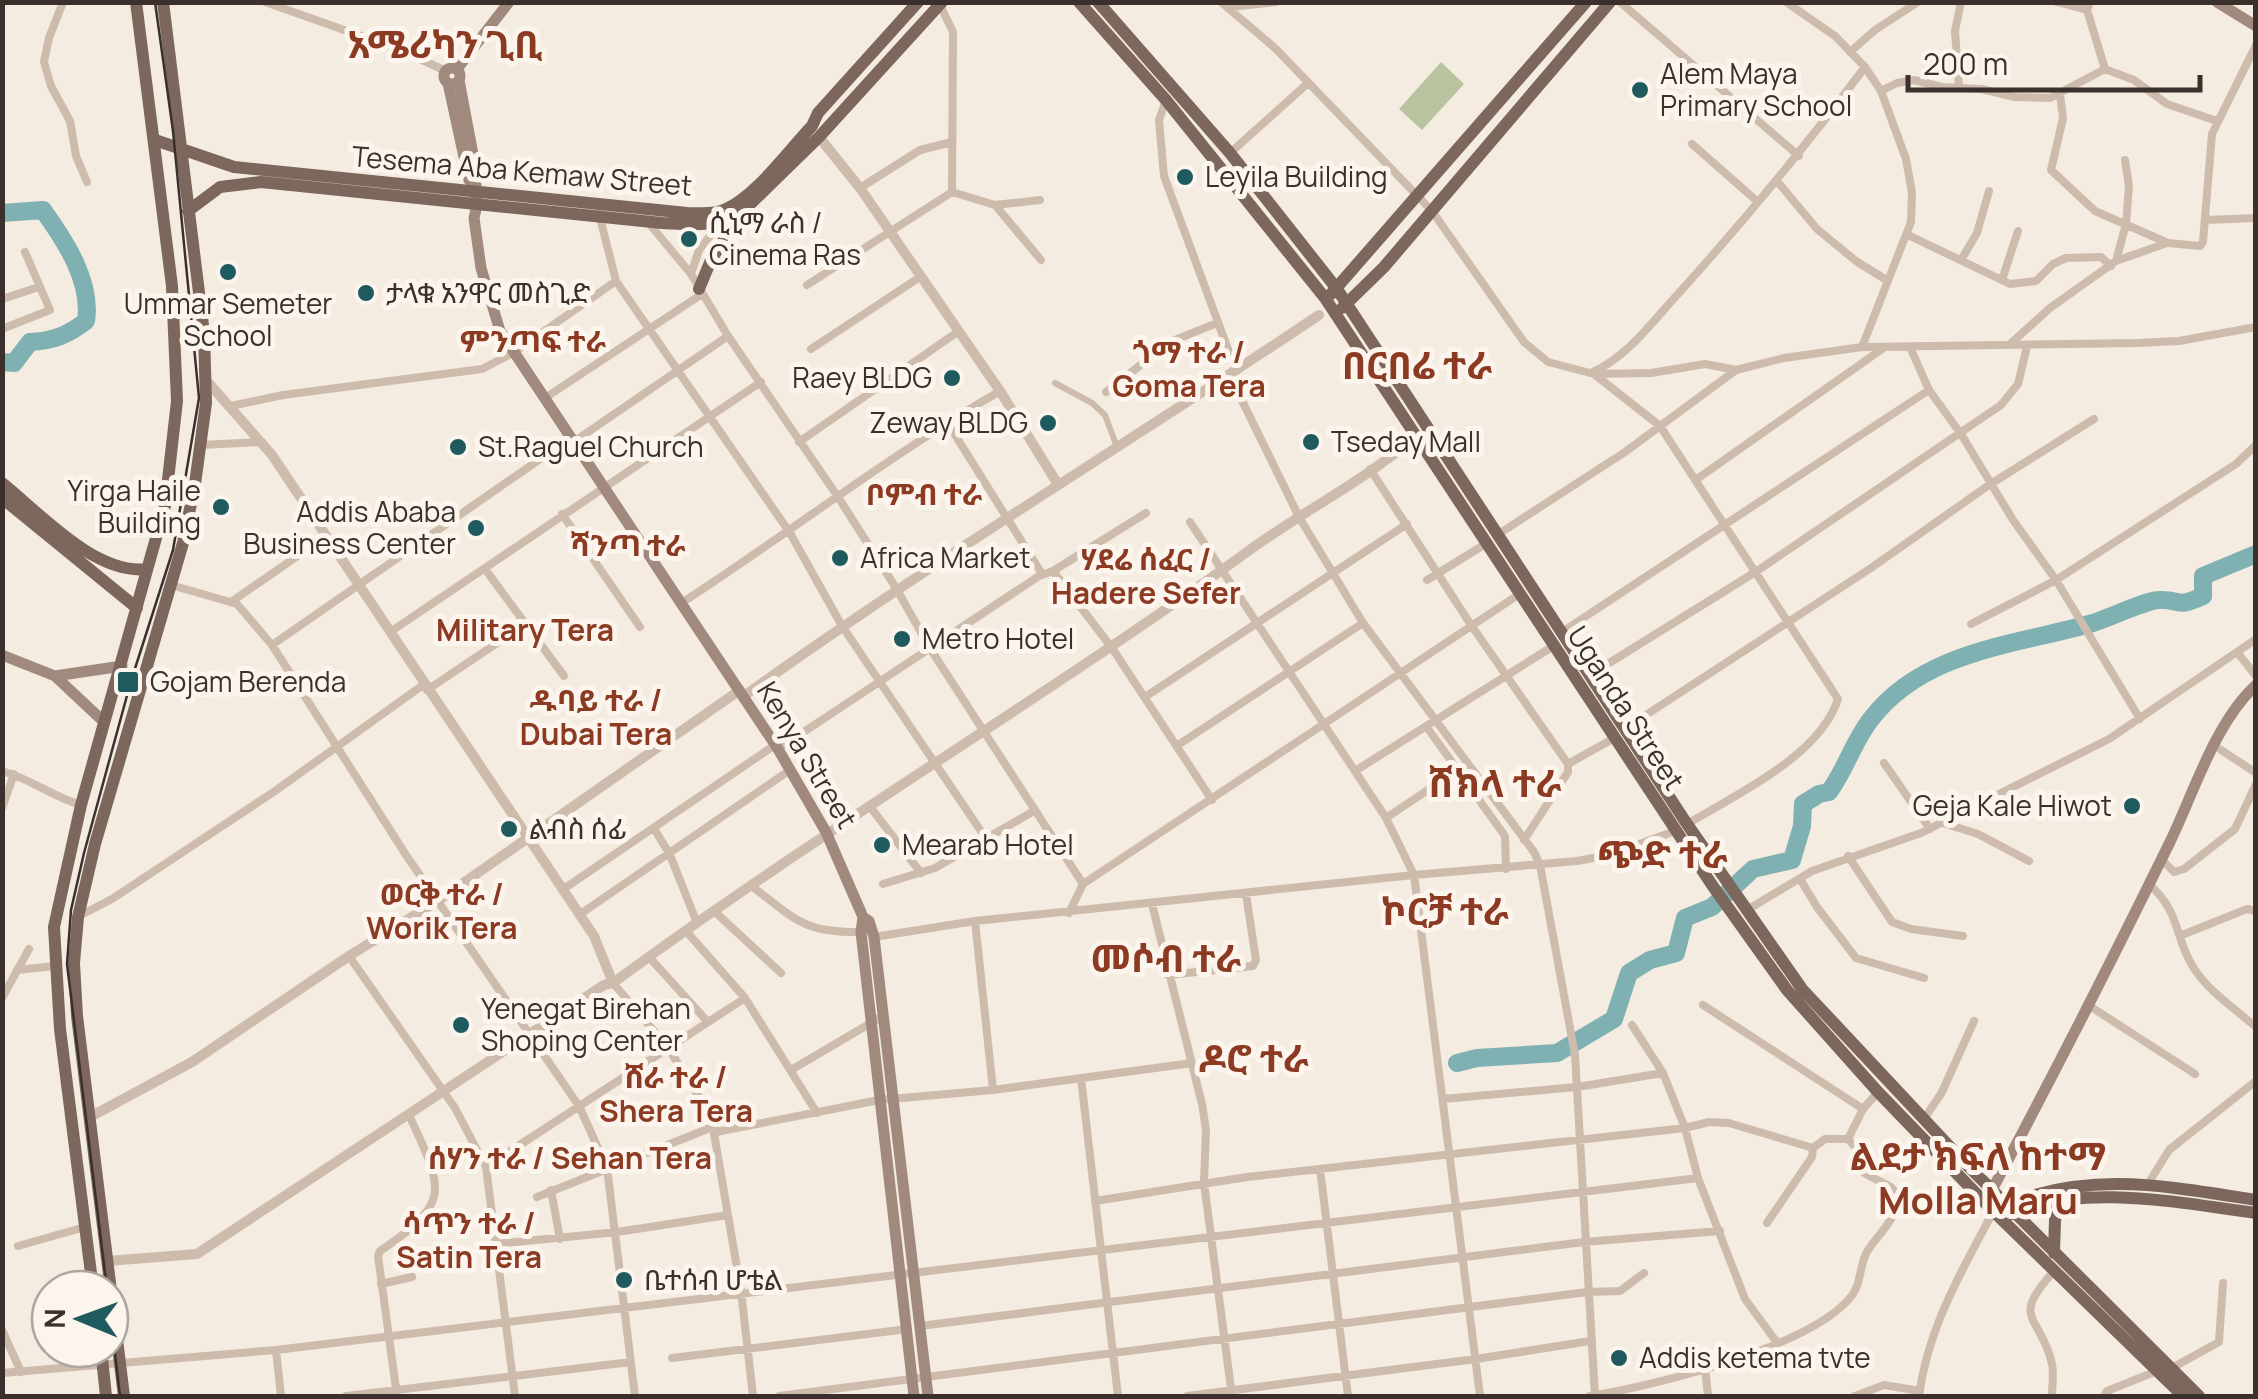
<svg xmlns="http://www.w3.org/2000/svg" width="2258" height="1399" viewBox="0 0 2258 1399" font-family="Manrope,'Noto Sans Ethiopic',sans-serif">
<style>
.pitch{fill:#b8c4a0}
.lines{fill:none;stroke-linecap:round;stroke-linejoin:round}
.river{stroke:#7fb0b2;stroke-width:18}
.pedestrian{stroke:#cdbbac;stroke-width:6}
.minor{stroke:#cdbbac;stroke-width:8}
.tertiary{stroke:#cdbbac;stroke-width:10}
.secondary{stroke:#a18a7d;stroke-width:11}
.primary{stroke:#7d675c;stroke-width:12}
.tram{stroke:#3b302b;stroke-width:2.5}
.poi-dot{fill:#1f5a5e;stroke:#fbf5ee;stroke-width:4}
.labels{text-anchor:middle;stroke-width:10;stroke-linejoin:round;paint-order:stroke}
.poi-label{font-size:28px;fill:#3b302b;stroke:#fbf5ee;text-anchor:start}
.street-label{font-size:28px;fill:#3b302b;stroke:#fbf5ee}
.neighbourhood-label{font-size:30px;font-weight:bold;fill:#8c3b22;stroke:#fbf5ee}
.district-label{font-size:38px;font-weight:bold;fill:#8c3b22;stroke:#fbf5ee}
</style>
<rect width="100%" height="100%" fill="#f4ebe1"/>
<path class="pitch" d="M1441 62 1464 84 1422 130 1399 109Z"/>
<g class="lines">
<path class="river" d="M2 213 43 210C66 242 92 282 86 321 68 335 53 341 30 342L14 363 2 362
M1457 1063 1477 1058 1557 1053 1614 1019 1629 973 1650 960 1676 953 1685 918 1712 907 1753 869 1792 860 1802 826 1803 804 1819 794 1829 792C1846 769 1853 742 1871 719 1924 650 2017 645 2093 623 2109 618 2147 600 2159 600 2183 599 2174 609 2203 596V576L2256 554"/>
<path class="pedestrian" d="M1055 383 1092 403 1105 415 1117 447"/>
<path class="minor" d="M63 2 49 38 44 62 51 86 70 121 76 156 87 182
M265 2 398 49 446 71
M1221 2 1276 49 1432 211 1524 342 1548 362 1594 374 1651 373 1705 364 1736 370 1784 358 1862 347 2138 343 2179 341 2256 327
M1620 2 1799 156
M1786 2 1835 36 1865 67 1881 91 1906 159 1912 193 1911 222 1862 347
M2057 2 2087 10
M2090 2 2087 10 2105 69
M940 5 953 32 952 192
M1230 7 1276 2
M1850 52 1875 30 1918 2
M1959 87 1955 31 1961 2
M1881 91 1897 83 1914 80 1942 87 1982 89 2014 97 2050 98 2105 69 2134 80 2167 104 2217 121
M2060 94 2063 118 2051 170 2095 211 2168 243 2200 246 2203 242 2212 134 2256 45
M1166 100 1159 120 1164 176 1236 371
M1692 144 1758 202
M1230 153 1307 84
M1777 181 1817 229 1856 261 1888 281
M860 188 920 150 952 142
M952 192 995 205 1040 200
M995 205 1041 260
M599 214 616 281 790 533 842 626 987 840
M2205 220 2256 218
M647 221 691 274 728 336 838 497 896 588 931 650 1083 884 1521 593
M1908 235 2010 284 2036 281 2053 264 2066 258 2101 257 2111 266
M1961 260 1977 233 1989 191
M2116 261 2126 224 2129 186 2125 160
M691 274 699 250 721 222
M2002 280 2018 231
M807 285 952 192
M2 299 39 287
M2 329 50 310 25 252
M2009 345 2050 308 2116 261 2167 243
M1910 347 1929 390 1961 434 2013 520 2056 580 2140 719
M811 349 920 277
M1593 372C1628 356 1652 322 1678 294 1744 221 1806 146 1865 67
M1594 374 1660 426 1838 699C1820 756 1735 795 1687 824
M1230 376 1299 517 1363 623 1534 852 1540 865 1575 1055 1595 1396
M1106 392 1170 342 1217 323
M545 398 702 294
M231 406 283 395 482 369 513 353 616 281
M947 422 1042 574
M575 441 728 336
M799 442 956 333
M201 445 262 442
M1370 469 1471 625 1568 764V772L1524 840
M1697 479 1885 347
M562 514 640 627
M1190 522 1386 818 1414 875 1480 1396
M1497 535 1625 452 1736 370
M485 569 564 676
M1053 571 1146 513
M1427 580 1487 543
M171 585 237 604 272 645 406 855 579 1106 607 1168 635 1396
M231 602 325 537
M683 602C789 533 890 455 1000 391
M1971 624 2056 580 2236 464 2256 445
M390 632 761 382
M1562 632 1929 390
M272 645 572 437
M2237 652 2256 676
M1590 675 1757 571 2001 405 2018 384 2027 346
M427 690 527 623
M1145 697 1407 524
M1426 726 1505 836 1506 869
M1626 728 1871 568 1989 485 2094 419
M1178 745 1363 623
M2215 746 2256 773
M778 749 1039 576 1053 571 1112 648 1212 800
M1884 763 1930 829
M1568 764 1616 737
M2 771C31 779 53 797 81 805
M1355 771 1555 645
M2 808 14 774
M871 808 921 873
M1386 818 1459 769
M1943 823 1978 834 2029 861
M655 830 670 855 697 923
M1848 856 1892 922 1911 929 1963 936
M2161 859 2174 872 2184 869 2235 829 2256 784
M1800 879 1817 907 1856 958 1924 978
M883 884 935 868 1034 811
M2149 884C2181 913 2174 936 2193 967 2209 992 2234 1008 2256 1027
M750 885C795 918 801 933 861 932
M562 890 775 745
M1152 904 1202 1104 1206 1130 1204 1183 1232 1396
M1747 910 1812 871 1921 833 2109 739 2256 639
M714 911 781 973
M1069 913 1083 884
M579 915 790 770
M79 916 112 899 275 791 423 685
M975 921 993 1090
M686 931 745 998 817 1113
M2182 935 2247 909 2256 911
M874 937 975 921 1414 875 1577 861 1609 855 1675 831
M349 956 455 1108 486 1167 515 1396
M649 957 707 1021
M17 970 54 966
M1168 975 1253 966 1256 960 1246 894
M613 983 667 1046 711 1116 741 1291 753 1396
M2 998 29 949
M1703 1005 1863 1109
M2088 1005 2195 1074
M1632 1025 1663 1073 1685 1128 1698 1178 1745 1299 1778 1344
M791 1070 881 1017
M1081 1078 1118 1396
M1443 1099 1577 1087 1663 1073
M1924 1119 1942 1092 1974 1021
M716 1132 879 1100 993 1090 1192 1063
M1848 1139 1863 1109 1878 1092
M486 1167 745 998
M1320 1169 1348 1396
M2148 1184 2169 1150 2256 1081
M551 1190 560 1239
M537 1197 715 1126
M1095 1201 1247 1177 1685 1128 1709 1122 1729 1123 1813 1148
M495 1244 617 1232 728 1215
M18 1246 85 1227
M381 1284 412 1277
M920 1326 1584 1242 1720 1231
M2 1330 21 1372
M276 1350 281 1396
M672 1358 908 1329
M1705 1368 1708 1396
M2170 1369 2219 1342 2223 1283
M2 1373 276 1350 1698 1178
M346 1396 631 1362
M397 1396 378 1256 380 1251C452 1202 444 1191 409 1115
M779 1396 1587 1292 1620 1291 1644 1273
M1187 1396 1476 1359 1590 1341
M1590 1396C1654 1386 1816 1346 1853 1294 1862 1281 1859 1264 1868 1250 1880 1233 1895 1219 1900 1198L1891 1187 1864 1173 1861 1154 1848 1139H1825L1813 1148 1812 1157 1767 1223
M1855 1396 1884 1385 1920 1391
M1919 1396C1928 1328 1961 1272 1993 1212
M2052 1396C2052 1386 2054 1374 2052 1364 2041 1314 2008 1321 2055 1270
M2104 1396 2107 1391 2157 1371"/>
<path class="tertiary" d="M819 137 860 188 1000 391 1057 483
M206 380 272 455 594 936 613 983
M744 696C931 561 1128 444 1319 315
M90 1117 192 1062 349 956 439 900 740 690
M107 1261 197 1254 604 985 613 983C819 831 1039 702 1247 552 1301 512 1365 481 1416 436"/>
<path class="secondary" d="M2217 2 2256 26
M444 76a8 8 0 1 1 16 0a8 8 0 1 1-16 0Z
M457 69 509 2
M459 80 475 165 477 205 474 218 481 268 500 331 778 749 826 832 863 917 861 932 914 1396
M448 83 469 180
M2 655 55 676 104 722
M55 676 122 666
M863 917 869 921 874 937 928 1396
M1992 1190C2053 1076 2112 960 2169 844 2193 795 2215 722 2256 685"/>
<path class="primary" d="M1079 2 1166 100 1325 298 1712 885 1787 990 1878 1092 1993 1211 2183 1396
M1098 2 1230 153 1337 289 1687 824 1802 989 1966 1164 2199 1396
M155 140 234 167 687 213C699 213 715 215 726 209 756 196 789 150 812 126L818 113 918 2
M188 211 220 187 261 182 662 223C688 224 718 228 741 213L819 137 942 2
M699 289 711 260 740 215
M1331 294 1586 2
M1342 308 1384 267 1610 2
M2 483C41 514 95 575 147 569
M2 498 137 608
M2002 1206C2090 1170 2166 1186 2256 1200
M2009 1215C2082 1182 2179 1203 2256 1213
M2054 1253 2055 1220 2063 1201
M93 1289 60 1029 54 927 81 805 165 506 177 401 172 286 136 2
M101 1349 106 1396
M124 1396 77 1016 74 963 78 917 95 844 183 543 195 484 206 403 204 333 163 2"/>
<path class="tram" d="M107 1289 67 964 71 910 84 853 131 681 173 550 199 398 173 131 155 2
M110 1311 120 1396"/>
</g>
<g class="poi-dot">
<circle cx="1640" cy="90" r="10"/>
<circle cx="1185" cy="177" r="10"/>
<circle cx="689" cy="239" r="10"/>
<circle cx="228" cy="272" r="10"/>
<circle cx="366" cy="293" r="10"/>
<circle cx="952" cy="378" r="10"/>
<circle cx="1048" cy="423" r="10"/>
<circle cx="1311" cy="442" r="10"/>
<circle cx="458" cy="447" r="10"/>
<circle cx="221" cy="507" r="10"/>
<circle cx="476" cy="528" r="10"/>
<circle cx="840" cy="558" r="10"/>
<circle cx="902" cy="639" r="10"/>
<rect x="116" y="670" width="24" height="24" rx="5"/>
<circle cx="2132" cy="806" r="10"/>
<circle cx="509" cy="829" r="10"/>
<circle cx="882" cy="845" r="10"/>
<circle cx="461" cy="1025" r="10"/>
<circle cx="624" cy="1280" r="10"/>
<circle cx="1619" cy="1358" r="10"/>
</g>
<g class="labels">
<g class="poi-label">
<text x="1660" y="84">Alem Maya<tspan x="1660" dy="32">Primary School</tspan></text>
<text x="1205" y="187">Leyila Building</text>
<text x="709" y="233">ሲኒማ ራስ /<tspan x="709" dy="32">Cinema Ras</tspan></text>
<text x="386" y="303">ታላቁ አንዋር መስጊድ</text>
<text x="228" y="314" text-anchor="middle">Ummar Semeter<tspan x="228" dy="32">School</tspan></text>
<text x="932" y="388" text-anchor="end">Raey BLDG</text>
<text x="1028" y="433" text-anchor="end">Zeway BLDG</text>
<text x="1331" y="452">Tseday Mall</text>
<text x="478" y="457">St.Raguel Church</text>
<text x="201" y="501" text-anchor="end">Yirga Haile<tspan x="201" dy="32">Building</tspan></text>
<text x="456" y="522" text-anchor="end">Addis Ababa<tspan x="456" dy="32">Business Center</tspan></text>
<text x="860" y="568">Africa Market</text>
<text x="922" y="649">Metro Hotel</text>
<text x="150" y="692">Gojam Berenda</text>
<text x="2112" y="816" text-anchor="end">Geja Kale Hiwot</text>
<text x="529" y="839">ልብስ ሰፊ</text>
<text x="902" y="855">Mearab Hotel</text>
<text x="481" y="1019">Yenegat Birehan<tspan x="481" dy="32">Shoping Center</tspan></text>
<text x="644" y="1290">ቤተሰብ ሆቴል</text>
<text x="1639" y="1368">Addis ketema tvte</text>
</g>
<g class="street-label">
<text transform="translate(522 171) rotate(5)" y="10">Tesema Aba Kemaw Street</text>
<text transform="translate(1626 708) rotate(57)" y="10">Uganda Street</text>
<text transform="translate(807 755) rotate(59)" y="10">Kenya Street</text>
</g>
<g class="neighbourhood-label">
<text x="533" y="352">ምንጣፍ ተራ</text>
<text x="1189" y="363">ጎማ ተራ /<tspan x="1189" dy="34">Goma Tera</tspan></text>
<text x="924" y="505">ቦምብ ተራ</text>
<text x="628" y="556">ሻንጣ ተራ</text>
<text x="1146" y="570">ሃደሬ ሰፈር /<tspan x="1146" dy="34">Hadere Sefer</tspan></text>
<text x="525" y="641">Military Tera</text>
<text x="596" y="711">ዱባይ ተራ /<tspan x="596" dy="34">Dubai Tera</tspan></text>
<text x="442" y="905">ወርቅ ተራ /<tspan x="442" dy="34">Worik Tera</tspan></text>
<text x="676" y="1088">ሸራ ተራ /<tspan x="676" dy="34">Shera Tera</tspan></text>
<text x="570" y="1169">ሰሃን ተራ / Sehan Tera</text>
<text x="469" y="1234">ሳጥን ተራ /<tspan x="469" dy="34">Satin Tera</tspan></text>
</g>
<g class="district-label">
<text x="445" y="58">አሜሪካን ጊቢ</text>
<text x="1417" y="379">በርበሬ ተራ</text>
<text x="1495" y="797">ሸክላ ተራ</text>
<text x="1662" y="868">ጭድ ተራ</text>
<text x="1445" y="925">ኮርቻ ተራ</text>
<text x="1166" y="972">መሶብ ተራ</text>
<text x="1254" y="1072">ዶሮ ተራ</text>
<text x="1978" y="1170">ልደታ ክፍለ ከተማ<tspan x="1978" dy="44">Molla Maru</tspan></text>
</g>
</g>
<rect width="2258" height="1399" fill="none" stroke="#3b302b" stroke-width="10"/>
<g transform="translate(80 1319) rotate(271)"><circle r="48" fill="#fbf5ee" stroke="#aea6a0" stroke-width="2.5"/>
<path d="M0-8L18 38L0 25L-18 38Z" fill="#1f5a5e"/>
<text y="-15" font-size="28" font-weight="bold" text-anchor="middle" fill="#3b302b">N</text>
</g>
<path d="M1908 75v15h292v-15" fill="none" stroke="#3b302b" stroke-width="5"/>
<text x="1923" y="75" font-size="30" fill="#3b302b" stroke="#fbf5ee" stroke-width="8" paint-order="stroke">200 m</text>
</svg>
